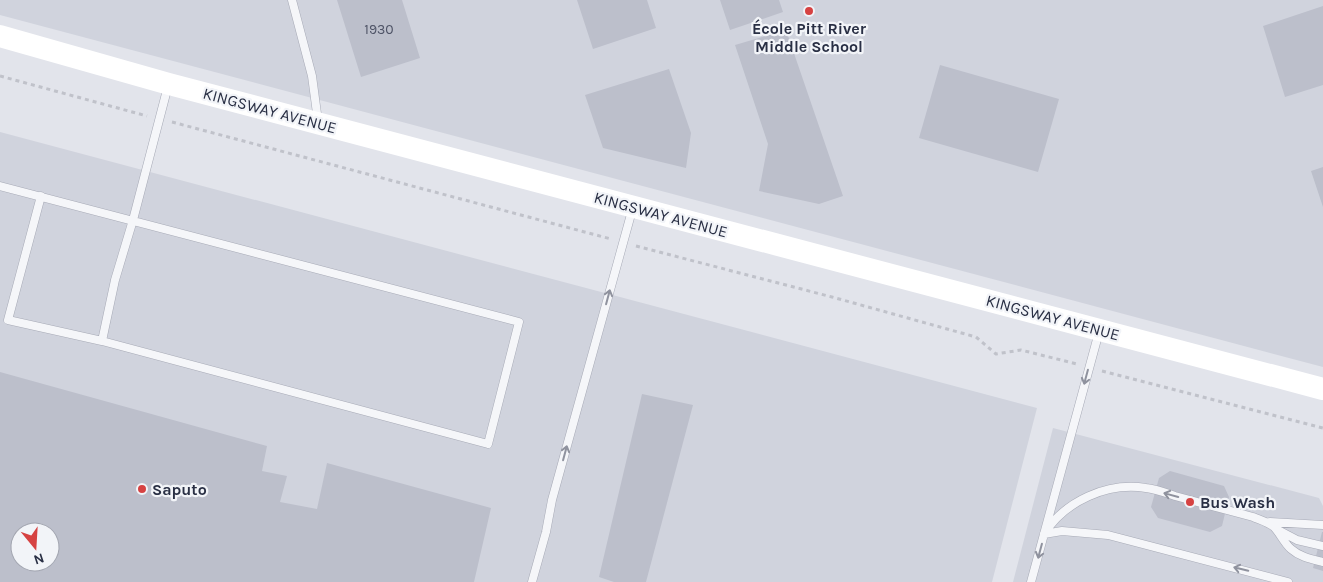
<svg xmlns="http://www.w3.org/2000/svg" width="1323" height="582" viewBox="0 0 1323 582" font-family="Karla,sans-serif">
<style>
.built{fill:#d0d3dd;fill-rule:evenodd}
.building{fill:#bcbfcb;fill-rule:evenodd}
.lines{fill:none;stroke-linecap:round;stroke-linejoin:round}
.service-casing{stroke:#a7aab6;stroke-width:9}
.path{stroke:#c0c2ca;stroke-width:3;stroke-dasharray:4 4;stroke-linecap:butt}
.service{stroke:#f5f6f9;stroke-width:8}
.secondary{stroke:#fff;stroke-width:22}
.oneway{stroke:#8f929e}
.poi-dot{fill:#d64242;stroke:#f2f4f8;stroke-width:2}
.labels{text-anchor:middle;stroke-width:4.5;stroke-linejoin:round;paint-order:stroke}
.number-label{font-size:14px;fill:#4e5366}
.poi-label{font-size:16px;font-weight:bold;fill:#292f44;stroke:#f2f4f8;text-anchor:start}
.street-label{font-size:16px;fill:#292f44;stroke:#f2f4f8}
</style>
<rect width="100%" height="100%" fill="#e2e4eb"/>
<path class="built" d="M0 0H1323V367L0 15Z
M0 132 1037 408 992 582H0ZM20 532H50V562H20Z
M1053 428 1319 498 1323 506V582H1013Z"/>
<path class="building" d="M337 0H402L420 58 361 77Z
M577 0H647L656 28 593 49Z
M720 0H779L783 12 730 30Z
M1323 6V85L1285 97 1263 26Z
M786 30 843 196 819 204 759 191 768 144 735 45Z
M940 65 1059 99 1038 172 919 138Z
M669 69 691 133 686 168 603 148 585 95Z
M1323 167V207L1311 171Z
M0 372 267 446 262 471 287 476 280 502 317 509 327 463 491 508 474 582H0ZM20 532H50V562H20Z
M642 394 693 405 646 582H614L599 577Z
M1170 471 1224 486 1229 497 1222 526 1210 532 1158 518 1151 507 1159 478Z
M1322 532H1323V571L1313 568Z"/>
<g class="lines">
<defs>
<path id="service" d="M292 0 312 76 318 121
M0 186 519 322 488 444 102 341 115 280 133 220 168 86
M41 196 8 320 102 341
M1270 522 1323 525
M1278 530 1297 540 1323 546
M1044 534C1065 501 1107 482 1146 488 1156 489 1166 493 1175 496 1201 503 1227 510 1253 517 1260 520 1268 522 1274 527 1280 533 1284 543 1291 549 1300 557 1311 559 1323 562
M1044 534 1062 531 1108 535 1288 582
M532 582 546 532 552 500 633 207
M1031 582 1099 332"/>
</defs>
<use href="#service" class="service-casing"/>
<path class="path" d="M0 76 147 116
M172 122 611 239
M636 246 832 297 976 337 996 354 1021 350 1077 364
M1102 371 1323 428"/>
<use href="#service" class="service"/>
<path class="secondary" d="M0 36 169 84 1323 389"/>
</g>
<defs><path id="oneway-shaft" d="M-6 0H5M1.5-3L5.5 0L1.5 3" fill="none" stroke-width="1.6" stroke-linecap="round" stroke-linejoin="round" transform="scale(1.25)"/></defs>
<g class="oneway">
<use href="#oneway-shaft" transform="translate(608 297) rotate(-75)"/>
<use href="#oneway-shaft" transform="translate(1086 377) rotate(105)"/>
<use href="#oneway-shaft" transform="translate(565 453) rotate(-75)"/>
<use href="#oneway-shaft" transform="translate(1171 495) rotate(-165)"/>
<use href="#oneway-shaft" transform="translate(1040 551) rotate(105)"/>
<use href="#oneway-shaft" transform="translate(1241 569) rotate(-166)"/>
</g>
<g class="poi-dot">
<circle cx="809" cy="11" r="5"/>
<circle cx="142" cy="489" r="5"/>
<circle cx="1190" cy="502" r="5"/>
</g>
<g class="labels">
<g class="number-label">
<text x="379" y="34">1930</text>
</g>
<g class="poi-label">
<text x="809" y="34" text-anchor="middle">École Pitt River<tspan x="809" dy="18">Middle School</tspan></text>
<text x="152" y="495">Saputo</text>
<text x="1200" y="508">Bus Wash</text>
</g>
<g class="street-label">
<text transform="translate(270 110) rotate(15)" y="6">KINGSWAY AVENUE</text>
<text transform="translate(661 214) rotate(15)" y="6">KINGSWAY AVENUE</text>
<text transform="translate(1053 317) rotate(15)" y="6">KINGSWAY AVENUE</text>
</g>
</g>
<g transform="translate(35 547) rotate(162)"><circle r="24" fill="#f2f4f8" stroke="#a2a5b0"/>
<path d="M0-4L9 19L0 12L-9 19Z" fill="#d64242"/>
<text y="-8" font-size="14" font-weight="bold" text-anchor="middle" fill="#292f44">N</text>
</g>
</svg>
